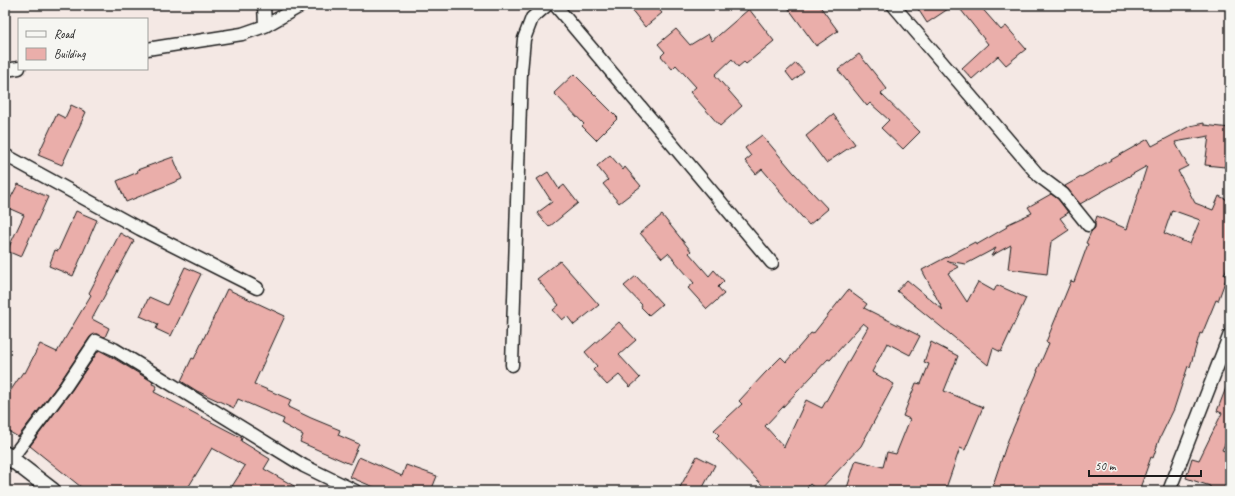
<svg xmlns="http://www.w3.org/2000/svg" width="1235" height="496" viewBox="0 0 1235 496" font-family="Caveat,sans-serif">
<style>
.building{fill:#eaaeaa;stroke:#1c1c1c;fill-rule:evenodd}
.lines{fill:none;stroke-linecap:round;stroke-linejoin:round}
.minor-casing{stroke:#1c1c1c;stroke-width:15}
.tertiary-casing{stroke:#1c1c1c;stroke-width:18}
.minor{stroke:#f6f6f2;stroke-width:12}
.tertiary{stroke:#f6f6f2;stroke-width:15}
</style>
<rect width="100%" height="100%" fill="#f4e8e4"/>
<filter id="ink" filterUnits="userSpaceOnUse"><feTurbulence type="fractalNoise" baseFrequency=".025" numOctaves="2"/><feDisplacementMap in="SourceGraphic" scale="8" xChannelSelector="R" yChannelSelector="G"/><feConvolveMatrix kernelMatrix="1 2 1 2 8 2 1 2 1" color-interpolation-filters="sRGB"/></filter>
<g filter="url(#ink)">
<path class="building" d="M628 5H655L662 13 645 27Z
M786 5H819L838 31 816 46Z
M924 5H954L927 23 918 9Z
M957 5H979L1001 30 1006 26 1026 49 1006 65 998 56 972 79 962 68 988 44Z
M749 9 774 41 746 64 744 62 738 67 732 59 715 75 742 106 720 126 690 92 696 87 676 65 672 69 661 56 665 52 658 44 676 29 690 45 708 34 712 41Z
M859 54 887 89 881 94 920 132 903 149 881 128 889 120 870 103 867 106 838 70Z
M796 63 804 72 793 81 786 72Z
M574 74 618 118 596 140 582 126 584 124 554 93Z
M71 105 86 112 62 165 38 155 57 114 65 118Z
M833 114 855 144 826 163 806 136Z
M1204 123V125L1230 128 1225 167 1205 165 1209 136 1175 142 1188 166 1178 171 1195 203 1213 210 1219 196 1230 201V261L1224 275 1227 276 1218 301 1216 300 1202 334 1200 333 1190 367 1188 366 1174 409 1159 440 1153 458 1151 457 1139 491H991L1008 440 1038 371H1037L1049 343 1046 342 1071 281 1074 282 1088 244 1086 243 1091 232 1095 228V222L1097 216 1127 229 1147 166 1080 204 1065 186 1148 139 1152 146 1190 126ZM1172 210 1200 220 1190 244 1164 233Z
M762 135 794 173 828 209 809 225 779 191 780 190 762 169 756 174 745 161 751 156 745 148Z
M610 155 623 170 625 167 641 186 619 203 603 184 608 180 597 166Z
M173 157 182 179 126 202 117 181 138 172 137 170Z
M548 172 559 189 564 185 578 203 549 227 537 213 552 202 537 179Z
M18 184 48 197 21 257 7 251 24 215 6 207Z
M1051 194 1058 199 1067 211 1068 213 1060 218 1069 230 1051 242 1047 274 1008 269 1011 245 991 256 996 248 966 264 947 261 959 267 948 273 967 302 978 282 994 291 997 285 1026 298 1001 352 993 348 988 365 897 291 907 280 943 310 922 270 975 242 976 245 1007 227 1006 225 1032 213 1028 207Z
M76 211 97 220 73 276 49 266 55 250 58 251Z
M662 215 691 251 689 253 709 276 714 270 724 281 718 287 724 294 707 309 688 288 694 283 668 253 662 258 640 233Z
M120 233 134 241 92 319 109 328 105 337 96 334 90 337 60 382 18 437 5 429V418L10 410 5 407V399L23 372 25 373 40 344 57 352 91 295 89 293Z
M560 261 599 305 574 325 567 316 562 320 553 310 559 305 537 279Z
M185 267 201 274 171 336 156 329 158 324 140 316 149 297 167 305Z
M636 276 662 304 649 315 641 307 642 305 624 286Z
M227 289 285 316 254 384 291 400 288 407 311 418 340 430 338 435 359 444 350 464 300 442 303 435 282 424 284 419 238 399 234 408 197 391 181 381 192 358 194 359Z
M848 290 867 304 864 308 920 336 910 355 887 343 872 372 894 384 861 446 819 491H818L810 484 804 491H768L716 438 719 435 714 430 742 404 739 401 765 373 781 357 786 362 811 333 813 334ZM863 323 868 327 822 408 806 400 784 447 765 426 828 359 830 360Z
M619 322 636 340 619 355 640 378 630 387 619 375 607 385 593 370 597 366 585 352Z
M931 342 958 356 944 391 983 407 965 450 960 448 945 491H846L856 460 883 467 887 452 896 454 910 419 903 416 916 383 921 384 929 364 924 362Z
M99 350 110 356 153 382 152 384 157 386 154 392 242 438 241 441 270 459 264 469 303 491H229L245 466 212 448 186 491H86L30 446 72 390Z
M1229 380 1230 434 1222 450 1230 453V485L1227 484 1226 491H1210V486L1186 478 1192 458 1199 460 1222 413 1217 411Z
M697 456 715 465 701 491H678Z
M359 457 402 476 406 465 437 476 431 491H383L350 477Z"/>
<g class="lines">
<defs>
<path id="minor" d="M264 5 265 26
M555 5 772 263
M893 5 1039 176 1063 194 1088 225
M147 49 242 34 265 26 302 5
M5 70 19 68
M5 155 140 229 257 288
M512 365 521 72 524 39 532 18 547 5
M11 459 66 386 96 341 114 349 304 466 355 491
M1169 491 1230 334"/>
<path id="tertiary" d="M5 454 53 491"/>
</defs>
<use href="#minor" class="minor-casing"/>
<use href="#tertiary" class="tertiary-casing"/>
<use href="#minor" class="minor"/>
<use href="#tertiary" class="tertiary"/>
</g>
</g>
<rect width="1235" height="496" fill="none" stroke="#f6f6f2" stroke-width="20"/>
<rect x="10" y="10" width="1215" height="476" fill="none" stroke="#1c1c1c" stroke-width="1.5" filter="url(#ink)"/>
<rect x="18" y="18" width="130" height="52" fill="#f6f6f2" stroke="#9f9f9c"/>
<rect x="26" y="31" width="20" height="6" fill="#f6f6f2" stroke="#9f9f9c"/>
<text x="54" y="38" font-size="12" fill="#1c1c1c">Road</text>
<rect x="26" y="48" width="20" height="12" fill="#eaaeaa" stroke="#9f9f9c"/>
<text x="54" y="58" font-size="12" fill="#1c1c1c">Building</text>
<path d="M1089 470v6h112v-6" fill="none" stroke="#1c1c1c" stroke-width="2"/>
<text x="1095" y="470" font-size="12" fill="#1c1c1c" stroke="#f6f6f2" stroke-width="3" paint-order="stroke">50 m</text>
</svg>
